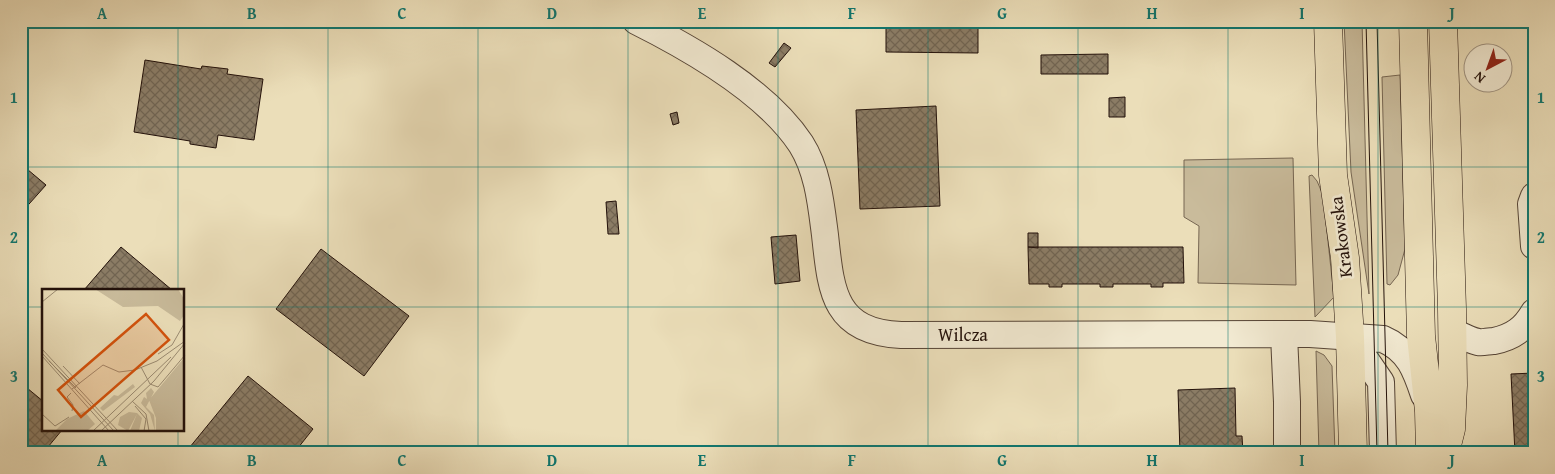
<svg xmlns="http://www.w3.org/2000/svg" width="1555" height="474" viewBox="0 0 1555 474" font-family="'Gentium Book Plus',serif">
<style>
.green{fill:#c9bb9b;stroke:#766652}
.building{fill:url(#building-cross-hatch);stroke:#23110a}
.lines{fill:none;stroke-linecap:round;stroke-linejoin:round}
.minor-casing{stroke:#554436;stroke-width:28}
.major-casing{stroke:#23110a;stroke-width:29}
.minor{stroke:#f2ead2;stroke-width:26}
.major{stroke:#ebdeb9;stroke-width:28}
.tram{stroke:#23110a;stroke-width:1}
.grid{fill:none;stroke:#0f766e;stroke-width:1;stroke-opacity:0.55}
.labels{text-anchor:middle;stroke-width:5;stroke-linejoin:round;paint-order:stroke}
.street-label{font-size:18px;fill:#23110a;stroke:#f2ead2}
.inset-road{fill:none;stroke:#9b8c73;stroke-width:1}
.view{fill:#d4520c;fill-opacity:0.15;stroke:#d4520c;stroke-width:2.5}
.inset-edge{fill:none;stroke:#23110a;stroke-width:2.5}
.neatline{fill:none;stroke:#0f766e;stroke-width:2}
.grid-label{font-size:16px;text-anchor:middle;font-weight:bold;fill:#0f766e}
</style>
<defs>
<pattern id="building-cross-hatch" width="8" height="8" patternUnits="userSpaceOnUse" patternTransform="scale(1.25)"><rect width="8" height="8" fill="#8b7c65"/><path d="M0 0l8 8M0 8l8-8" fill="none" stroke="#716451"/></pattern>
</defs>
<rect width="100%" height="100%" fill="#ebdeb9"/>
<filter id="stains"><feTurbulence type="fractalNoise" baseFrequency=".004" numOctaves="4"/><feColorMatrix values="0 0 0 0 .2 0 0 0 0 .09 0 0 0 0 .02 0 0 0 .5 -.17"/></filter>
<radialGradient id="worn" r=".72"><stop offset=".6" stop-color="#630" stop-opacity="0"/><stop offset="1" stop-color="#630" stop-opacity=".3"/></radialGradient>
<path class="green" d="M1344 21H1362L1369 294 1351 172Z
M1473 21H1532L1474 28Z
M1400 75 1405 249 1398 275 1390 285 1387 284 1382 77Z
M1293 158 1296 285 1198 283 1199 226 1184 217V160Z
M1312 175 1317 181 1323 195 1334 297 1315 317 1309 176Z
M1316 351 1324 355 1332 366 1335 453H1319Z"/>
<path class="building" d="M886 21H978V53L886 52Z
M784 43 791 48 775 67 769 63Z
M1108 54V74H1041V55Z
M145 60 201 69 202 66 228 69 227 74 263 79 254 140 218 135 216 148 190 144V141L134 132Z
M1125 97V117H1109V98Z
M936 106 940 206 860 209 856 110Z
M677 112 679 123 673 125 670 114Z
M21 164 46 185 21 213Z
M616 201 619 234H608L606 202Z
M1028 233H1038V248L1028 247Z
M796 235 800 281 775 284 771 237Z
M121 247 172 290H84Z
M1028 247H1183L1184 283H1163V287H1151V284H1113V287H1100V284H1062V287H1049V284H1029Z
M321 249 409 316 364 376 276 309Z
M1534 373V453H1515L1511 374Z
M248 376 313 429 294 453H185Z
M21 383 44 402V430H62L43 453H21Z
M1235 388 1236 436H1242L1243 453H1180L1178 390Z"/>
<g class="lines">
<defs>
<path id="minor" d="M636 21C692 49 766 91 801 144 818 171 821 204 825 235 831 290 833 332 901 335L1310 334 1383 339C1409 350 1416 371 1424 395
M1534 196 1531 204 1534 246
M1452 331C1460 335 1469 340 1478 342 1483 343 1488 341 1494 341 1513 337 1524 329 1534 312
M1284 335 1287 402V453
M1350 337 1381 382 1383 453"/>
<path id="major" d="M1328 21 1333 175 1345 258 1350 337 1353 453
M1413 21 1421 336 1429 411 1430 453
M1443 21 1452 309 1453 385 1451 429 1445 453"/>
</defs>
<use href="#minor" class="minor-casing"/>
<use href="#major" class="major-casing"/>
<use href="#minor" class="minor"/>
<use href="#major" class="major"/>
<path class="tram" d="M1366 21 1377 453
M1377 21 1388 453"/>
</g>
<path class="grid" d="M178 21V290M328 21V453M478 21V453M628 21V453M778 21V453M928 21V453M1078 21V453M1228 21V453M1378 21V453M21 167H1534M21 307H44M184 307H1534M178 430V453"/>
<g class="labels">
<g class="street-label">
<text transform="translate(1341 237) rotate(-97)" y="6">Krakowska</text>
<text x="963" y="341">Wilcza</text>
</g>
</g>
<g transform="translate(42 289)">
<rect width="142" height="142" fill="#ebdeb9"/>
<path d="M142 69V142H114V129L107 111ZM91 95 93 98 61 122 58 119 72 106 76 107ZM109 99 112 103 104 118 112 126 113 142 108 125 99 114 102 108 105 110 104 104ZM42 122 53 135 45 142H13L25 130ZM87 123 95 124 100 129 97 142H88L95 125 86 142 76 136 78 128Z" fill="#c9bb9b"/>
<path d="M53 0H136L142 10V26L138 32 116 17 81 18Z" fill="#c9bb9b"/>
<path class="inset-road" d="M0 13 16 0M0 60 76 142M0 64 72 142M116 65 130 56 142 35M0 67 67 142M7 72 34 99M21 77 38 95M99 78 108 95 116 98 143 66M30 100 61 76 77 83 93 81 115 72 143 52M29 104 25 108 31 116 30 122M90 112 104 125 107 142M93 117 104 130 102 142M0 125 13 137 27 128M51 142 129 68M59 142 112 92 143 54"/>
<path class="view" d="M104 25 127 51 39 128 16 101Z"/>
<rect width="142" height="142" class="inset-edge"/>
</g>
<rect width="1555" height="474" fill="none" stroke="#ebdeb9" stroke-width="55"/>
<g transform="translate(1488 68) rotate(221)"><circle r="24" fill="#f2ead2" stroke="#9f9382"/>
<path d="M0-4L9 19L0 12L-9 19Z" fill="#8f2418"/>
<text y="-8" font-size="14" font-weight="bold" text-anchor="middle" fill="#23110a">N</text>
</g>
<rect x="28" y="28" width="1500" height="418" class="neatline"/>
<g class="grid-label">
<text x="102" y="19">A</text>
<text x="252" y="19">B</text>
<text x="402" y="19">C</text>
<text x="552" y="19">D</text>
<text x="702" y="19">E</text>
<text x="852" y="19">F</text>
<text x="1002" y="19">G</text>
<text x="1152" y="19">H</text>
<text x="1302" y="19">I</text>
<text x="1452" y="19">J</text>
<text x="14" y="103">1</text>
<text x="1541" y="103">1</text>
<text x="14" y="243">2</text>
<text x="1541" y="243">2</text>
<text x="14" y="382">3</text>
<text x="1541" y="382">3</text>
<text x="102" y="466">A</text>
<text x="252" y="466">B</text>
<text x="402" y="466">C</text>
<text x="552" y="466">D</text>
<text x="702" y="466">E</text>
<text x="852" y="466">F</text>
<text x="1002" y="466">G</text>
<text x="1152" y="466">H</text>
<text x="1302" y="466">I</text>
<text x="1452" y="466">J</text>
</g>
<rect width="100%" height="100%" filter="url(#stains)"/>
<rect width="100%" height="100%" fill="url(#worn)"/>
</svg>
